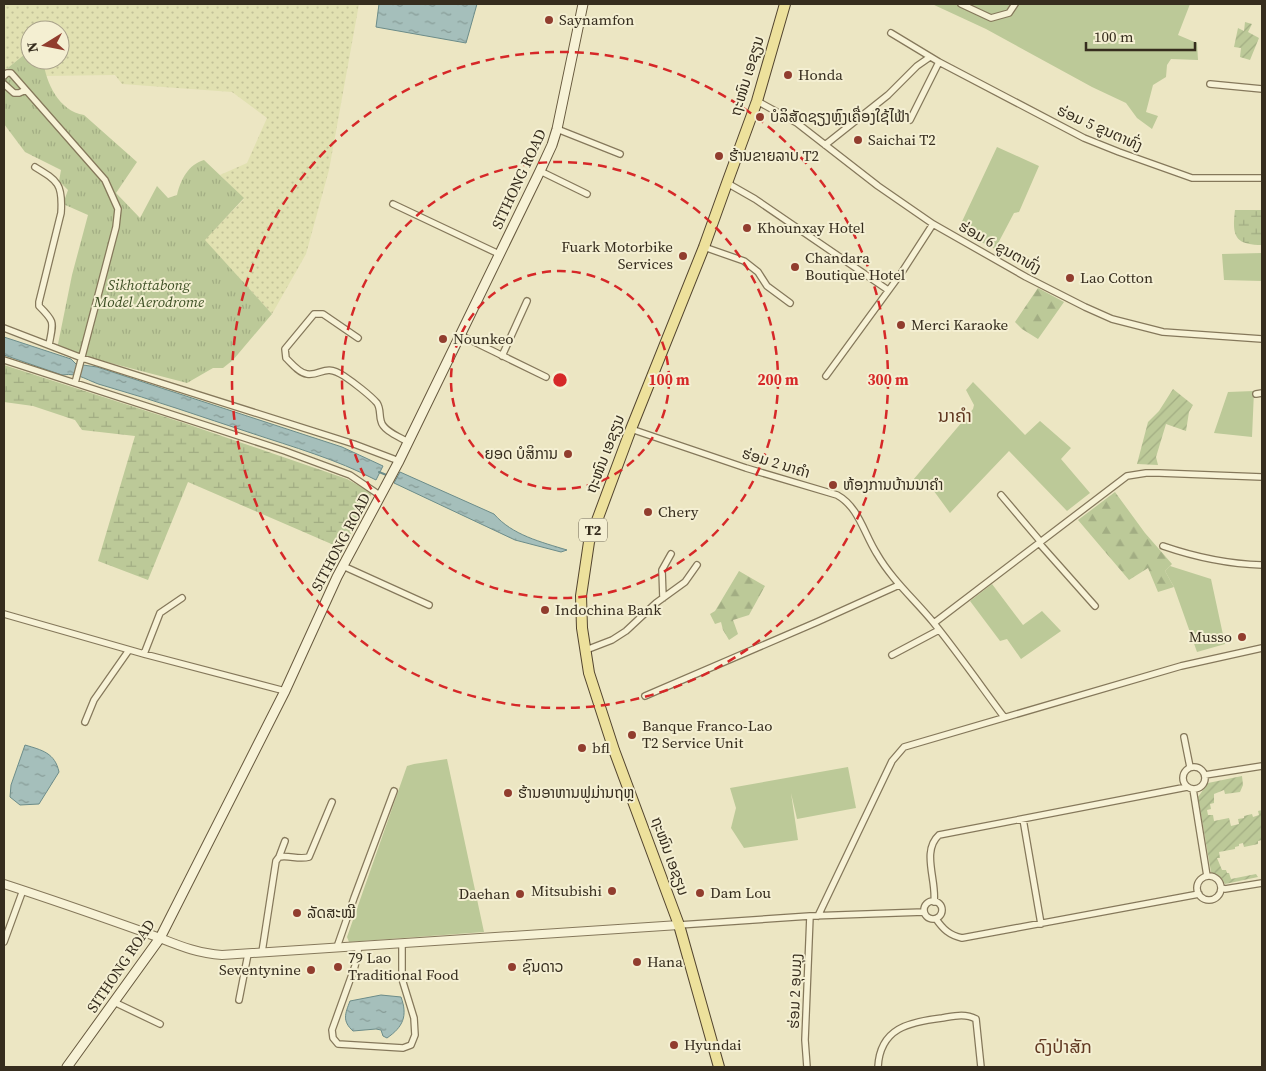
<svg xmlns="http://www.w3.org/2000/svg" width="1266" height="1071" viewBox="0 0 1266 1071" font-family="'Source Serif 4','Noto Sans Lao',serif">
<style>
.farmland{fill:url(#farmland-dots)}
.grass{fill:#bcc998}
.forest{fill:url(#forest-firs)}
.wetland{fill:url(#wetland-marsh)}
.park{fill:url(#park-tufts)}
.garden{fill:url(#garden-furrows)}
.water{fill:url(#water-ripples);stroke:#6c8c89}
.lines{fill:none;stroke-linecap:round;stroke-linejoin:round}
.stream{stroke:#6c8c89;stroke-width:2}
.minor-casing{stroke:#85785b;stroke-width:8}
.tertiary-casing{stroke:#85785b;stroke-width:10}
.secondary-casing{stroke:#67593e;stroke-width:11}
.primary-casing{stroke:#53452f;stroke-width:12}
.minor{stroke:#f7f2d6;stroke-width:5.5}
.tertiary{stroke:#f7f2d6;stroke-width:8}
.secondary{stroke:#f7f2d6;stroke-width:9}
.primary{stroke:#ede19c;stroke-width:10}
.ring{fill:none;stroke:#d62828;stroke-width:2.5;stroke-dasharray:9 6}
.poi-dot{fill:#913d2e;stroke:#f4efd2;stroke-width:2}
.labels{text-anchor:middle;stroke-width:4;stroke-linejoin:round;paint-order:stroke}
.shield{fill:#f4efd2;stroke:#6f6754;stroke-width:1}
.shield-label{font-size:14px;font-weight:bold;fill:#362d1e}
.poi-label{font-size:15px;fill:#362d1e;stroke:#f4efd2;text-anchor:start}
.street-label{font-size:15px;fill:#362d1e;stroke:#f4efd2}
.park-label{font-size:15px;font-style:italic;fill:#3f5126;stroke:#f4efd2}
.quarter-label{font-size:18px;fill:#603720;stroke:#f4efd2}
.centre{fill:#d62828;stroke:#f4efd2;stroke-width:2.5}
.ring-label{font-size:15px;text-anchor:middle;font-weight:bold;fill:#d62828;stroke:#f4efd2;stroke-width:4;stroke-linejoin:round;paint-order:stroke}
</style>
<defs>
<pattern id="farmland-dots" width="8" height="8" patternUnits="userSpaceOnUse" patternTransform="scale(1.25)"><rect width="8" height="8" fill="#e1e1b1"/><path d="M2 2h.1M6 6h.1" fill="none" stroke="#c2c198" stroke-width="1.8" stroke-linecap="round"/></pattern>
<pattern id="forest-firs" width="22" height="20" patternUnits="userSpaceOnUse" patternTransform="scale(1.25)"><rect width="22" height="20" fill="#bcc998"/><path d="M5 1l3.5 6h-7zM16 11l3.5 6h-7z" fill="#a2ad83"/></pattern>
<pattern id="wetland-marsh" width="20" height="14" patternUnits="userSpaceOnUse" patternTransform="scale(1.25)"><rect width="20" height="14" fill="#bcc998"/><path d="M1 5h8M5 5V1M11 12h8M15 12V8" fill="none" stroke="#a2ad83"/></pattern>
<pattern id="park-tufts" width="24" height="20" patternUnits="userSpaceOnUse" patternTransform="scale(1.25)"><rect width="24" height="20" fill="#bcc998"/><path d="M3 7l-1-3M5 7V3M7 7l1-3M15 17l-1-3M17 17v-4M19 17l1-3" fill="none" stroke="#a2ad83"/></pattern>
<pattern id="garden-furrows" width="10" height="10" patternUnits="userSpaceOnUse" patternTransform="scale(1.25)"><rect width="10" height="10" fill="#bcc998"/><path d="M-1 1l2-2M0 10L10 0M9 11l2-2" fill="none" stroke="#a2ad83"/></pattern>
<pattern id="water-ripples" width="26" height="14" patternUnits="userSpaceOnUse" patternTransform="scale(1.25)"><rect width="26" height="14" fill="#a5bfbb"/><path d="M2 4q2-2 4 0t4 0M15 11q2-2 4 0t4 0" fill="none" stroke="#879c97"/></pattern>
</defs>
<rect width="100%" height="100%" fill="#ece6c3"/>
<path class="farmland" d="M4 4H359L329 170 306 254 272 314 204 240 244 199 220 175 247 163 267 118 232 92 122 84 115 75 45 76 43 60H60V30H30V50L4 71Z"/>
<path class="grass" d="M932 4H1190L1178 35 1197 43 1198 60 1171 59 1167 65 1166 77 1153 85 1146 112 1158 116 1152 129 1137 118 1126 103 1092 87 986 29Z
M997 147 1039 166 1019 212 1014 213 995 249 958 230Z
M1262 253V281L1224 280 1222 254Z
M973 382 1025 435 1040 421 1071 448 1061 459 1090 493 1067 511 1009 451 950 513 928 483 920 489 913 480 973 409 974 405 966 390Z
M1254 391 1252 437 1214 433 1228 392Z
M1170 566 1211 579 1225 644 1197 652 1174 587 1165 571Z
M992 584 1023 625 1042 611 1061 631 1021 659 1007 639 1000 641 970 601Z
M447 759 484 932 349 942 347 937 407 766 414 764Z
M848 767 856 808 797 819 791 793 798 840 744 848 731 828 736 808 730 788Z"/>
<path class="forest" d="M1038 288 1064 302 1038 339 1022 329 1015 322Z
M1115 492 1145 533 1172 564 1165 571 1174 587 1158 592 1148 568 1129 580 1078 520Z
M739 571 765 586 749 615 733 620 738 634 729 640 723 630 721 622 715 624 710 614 715 611Z"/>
<path class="wetland" d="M1235 210H1262V245C1234 245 1232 235 1235 210Z
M4 365 184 423 347 479 372 493 343 549 188 482 148 580 98 561 135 436 82 430 75 420 33 406 4 402Z"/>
<path class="park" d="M30 50V60H43C46 83 59 111 84 115L137 162 116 193 140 218 157 186 168 198 177 195C181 179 188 165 204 160L244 198 205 240 272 314 233 360 223 368H213L187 383 57 349 72 275 88 215 63 204 68 190 59 181 61 170 25 152 4 124V71Z"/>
<path class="garden" d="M1245 22 1252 24 1248 32 1259 38 1250 60 1240 57 1241 48 1234 47 1238 28 1244 31Z
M1173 389 1193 405 1189 412 1186 431 1166 424 1156 457 1158 465 1137 464 1148 422 1159 411Z
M1242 776 1243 785 1240 792 1225 794 1224 790 1214 794V803L1210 804 1211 809 1207 810 1208 815H1213L1214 821 1229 818 1231 826 1239 824 1238 819 1244 818V816L1252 814 1253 817 1259 815 1258 811 1262 810V840L1258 841V844L1244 847 1243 843 1239 844V846L1235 847V849L1219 852 1220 858H1217L1222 870H1226L1227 873H1229L1231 879 1256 874 1258 877 1225 884 1221 878 1211 872 1198 797 1208 783Z"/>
<path class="water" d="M379 4H477L466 43 376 27Z
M4 337 71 359 76 364 97 367 342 447 383 466 376 480C336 459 293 447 251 433 202 417 154 400 105 386 88 382 80 372 62 375L4 355Z
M400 472 494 514C512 535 541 542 567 550L561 552 515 540 394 483Z
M25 745C42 750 55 753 59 772L39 804 20 805 10 797 11 785Z
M381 995 401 997C408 1016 403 1027 387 1038L383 1036 381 1030 376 1029 353 1031C342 1021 345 1014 350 1001Z"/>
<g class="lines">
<path class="stream" d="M379 472 389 476"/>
<defs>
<path id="minor" d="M961 4 991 18 1009 13 1015 4
M891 33 939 62 1084 138 1119 152 1192 178H1262
M4 76 7 73H11L105 180 118 209 116 227 75 383
M4 84 14 93H19L26 90
M1210 84 1262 89
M757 101 797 123 878 186 933 224 1026 277 1085 307 1112 319 1163 332 1262 339
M910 120 939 62
M557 129 620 154
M825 145 888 95 917 66 930 57
M35 167C58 181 63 184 61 213L39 302V306C56 323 53 322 49 345
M540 171 587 194
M727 183 755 199 888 290
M393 204 499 254
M704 247 744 261 758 272 767 286 790 303
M4 328 82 358 354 444 399 461
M460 335 546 377
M358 338 323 314H314L285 349 286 358C291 363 299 373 307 374 322 376 324 363 344 376 353 382 370 395 377 403 381 409 379 415 381 421 383 431 400 437 408 442
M502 356 527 301
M4 360 285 451 350 475 381 496
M826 376 902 272 933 224
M1256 394 1262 393
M631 429 746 468 837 495C859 507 864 534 877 554 892 580 915 600 933 622 958 653 981 686 1004 717
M1001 495 1040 541
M1039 543 1095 606
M1163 546C1195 557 1228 564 1262 565
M343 566 429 605
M663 598 662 570 671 554
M4 614 144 654 285 691
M934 623 1127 476 1146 473H1159L1262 477
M586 650 612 640 626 631 656 603 685 582 697 565
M144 654 160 613 182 598
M892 655 939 630
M645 696 817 622 899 585
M85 722 94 700 129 650
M1184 737 1190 767
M1183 778a11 11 0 1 1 22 0a11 11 0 1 1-22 0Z
M1205 775 1262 766
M1193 789 1207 876
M1023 819 1041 924
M279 857 285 841
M1197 888a12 12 0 1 1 24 0a12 12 0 1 1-24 0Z
M1221 888 1225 889 1262 883
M924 910a9 9 0 1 1 18 0a9 9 0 1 1-18 0Z
M934 902C937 881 921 851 939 835L1187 787
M818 916 892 761 904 747 1181 666 1262 648
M936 919C943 929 949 935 962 938L1199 894
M679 925 810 916 924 912
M4 942 23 890
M359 946 355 966 332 1030 333 1038 338 1044 403 1048 411 1045 415 1035 414 1018 402 979V943
M337 947 354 898 394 791
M262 952 276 861 279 857C289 855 299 860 309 857L332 802
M239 1000 248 954
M114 1002 160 1024
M807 1067 805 1040 810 916
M878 1067C880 1028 909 1022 942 1018 954 1016 965 1013 976 1019L981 1067"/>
<path id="tertiary" d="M4 884C50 899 96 915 141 931 170 941 191 953 222 955L679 925"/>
<path id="secondary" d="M67 1067 160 938 285 691 337 577 398 463 540 171 552 145 557 129 583 4"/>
<path id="primary" d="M719 1067 679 925 614 750 589 673 582 628 581 596 589 542 631 429 704 247 727 183 757 101 785 4"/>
</defs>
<use href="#minor" class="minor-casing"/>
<use href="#tertiary" class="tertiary-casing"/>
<use href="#secondary" class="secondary-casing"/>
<use href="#primary" class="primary-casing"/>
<use href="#minor" class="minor"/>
<use href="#tertiary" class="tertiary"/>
<use href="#secondary" class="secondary"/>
<use href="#primary" class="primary"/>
</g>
<g class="ring">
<circle cx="560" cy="380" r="109"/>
<circle cx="560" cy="380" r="218"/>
<circle cx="560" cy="380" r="328"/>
</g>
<g class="poi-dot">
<circle cx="549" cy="20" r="5"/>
<circle cx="788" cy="75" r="5"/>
<circle cx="760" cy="117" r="5"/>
<circle cx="858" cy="140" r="5"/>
<circle cx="719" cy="156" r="5"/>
<circle cx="747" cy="228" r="5"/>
<circle cx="683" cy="256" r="5"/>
<circle cx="795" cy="267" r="5"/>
<circle cx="1070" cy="278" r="5"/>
<circle cx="901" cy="325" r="5"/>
<circle cx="443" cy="339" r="5"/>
<circle cx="568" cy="454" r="5"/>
<circle cx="833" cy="485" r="5"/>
<circle cx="648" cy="512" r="5"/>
<circle cx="545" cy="610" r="5"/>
<circle cx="1242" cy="637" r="5"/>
<circle cx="632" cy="735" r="5"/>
<circle cx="582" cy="748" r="5"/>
<circle cx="508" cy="793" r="5"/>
<circle cx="612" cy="891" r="5"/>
<circle cx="700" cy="893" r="5"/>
<circle cx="520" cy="894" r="5"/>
<circle cx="297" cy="913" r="5"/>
<circle cx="637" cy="962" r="5"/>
<circle cx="338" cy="967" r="5"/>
<circle cx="512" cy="967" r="5"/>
<circle cx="311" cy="970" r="5"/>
<circle cx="674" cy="1045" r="5"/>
</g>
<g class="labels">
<rect class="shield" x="579" y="518.5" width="28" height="23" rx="4"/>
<g class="shield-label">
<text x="593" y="535">T2</text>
</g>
<g class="poi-label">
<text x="559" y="25">Saynamfon</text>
<text x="798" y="80">Honda</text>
<text x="770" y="122">ບໍລິສັດຊຽງຫຼົງເຄື່ອງໃຊ້ໄຟ້າ</text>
<text x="868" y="145">Saichai T2</text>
<text x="729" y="161">ຮ້ານຂາຍລາບ T2</text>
<text x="757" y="233">Khounxay Hotel</text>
<text x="673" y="252" text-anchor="end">Fuark Motorbike<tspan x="673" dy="17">Services</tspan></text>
<text x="805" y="263">Chandara<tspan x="805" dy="17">Boutique Hotel</tspan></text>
<text x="1080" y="283">Lao Cotton</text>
<text x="911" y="330">Merci Karaoke</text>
<text x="453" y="344">Nounkeo</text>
<text x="558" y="459" text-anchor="end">ຍອດ ບໍສິການ</text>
<text x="843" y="490">ຫ້ອງການບ້ານນາຄໍາ</text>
<text x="658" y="517">Chery</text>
<text x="555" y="615">Indochina Bank</text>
<text x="1232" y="642" text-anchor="end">Musso</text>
<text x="642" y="731">Banque Franco-Lao<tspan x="642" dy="17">T2 Service Unit</tspan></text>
<text x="592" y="753">bfl</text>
<text x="518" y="798">ຮ້ານອາຫານຟູມ່ານຖຫຼ</text>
<text x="602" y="896" text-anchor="end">Mitsubishi</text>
<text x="710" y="898">Dam Lou</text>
<text x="510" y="899" text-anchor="end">Daehan</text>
<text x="307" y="918">ລັດສະໝີ</text>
<text x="348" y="963">79 Lao<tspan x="348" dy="17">Traditional Food</tspan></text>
<text x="647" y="967">Hana</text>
<text x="522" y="972">ຊົນດາວ</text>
<text x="301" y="975" text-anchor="end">Seventynine</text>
<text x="684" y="1050">Hyundai</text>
</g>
<g class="street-label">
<text transform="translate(747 76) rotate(-73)" y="5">ຖະໜົນ ເອຊຽນ</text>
<text transform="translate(1100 128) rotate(24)" y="5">ຮ່ອມ 5 ຂູນຕາທົ່ງ</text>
<text transform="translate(519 179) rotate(-65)" y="5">SITHONG ROAD</text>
<text transform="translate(1000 247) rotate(29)" y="5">ຮ່ອມ 6 ຂູນຕາທົ່ງ</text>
<text transform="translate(605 454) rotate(-69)" y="5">ຖະໜົນ ເອຊຽນ</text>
<text transform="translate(776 463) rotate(17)" y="5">ຮ່ອມ 2 ນາຄຳ</text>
<text transform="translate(341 542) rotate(-62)" y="5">SITHONG ROAD</text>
<text transform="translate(670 856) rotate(70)" y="5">ຖະໜົນ ເອຊຽນ</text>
<text transform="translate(121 966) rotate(-56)" y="5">SITHONG ROAD</text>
<text transform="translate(795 991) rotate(-88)" y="5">ຮ່ອມ 2 ອຸບມຸງ</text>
</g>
<g class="park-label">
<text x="149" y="290">Sikhottabong<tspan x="149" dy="17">Model Aerodrome</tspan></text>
</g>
<g class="quarter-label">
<text x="955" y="422">ນາຄຳ</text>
<text x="1063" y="1053">ດົງປ່າສັກ</text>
</g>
</g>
<circle cx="560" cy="380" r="8" class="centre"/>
<g class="ring-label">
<text x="669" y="385">100 m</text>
<text x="778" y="385">200 m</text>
<text x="888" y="385">300 m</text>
</g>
<rect width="1266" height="1071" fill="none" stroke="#362d1e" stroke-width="10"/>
<g transform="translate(45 45) rotate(260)"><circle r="24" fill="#f4efd2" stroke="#a8a18a"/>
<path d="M0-4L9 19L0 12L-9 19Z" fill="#913d2e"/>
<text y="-8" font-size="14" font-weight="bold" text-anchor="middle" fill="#362d1e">N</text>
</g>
<path d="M1086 42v8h109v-8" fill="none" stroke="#362d1e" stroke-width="2.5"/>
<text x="1094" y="42" font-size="15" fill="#362d1e" stroke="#f4efd2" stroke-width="4" paint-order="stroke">100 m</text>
</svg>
